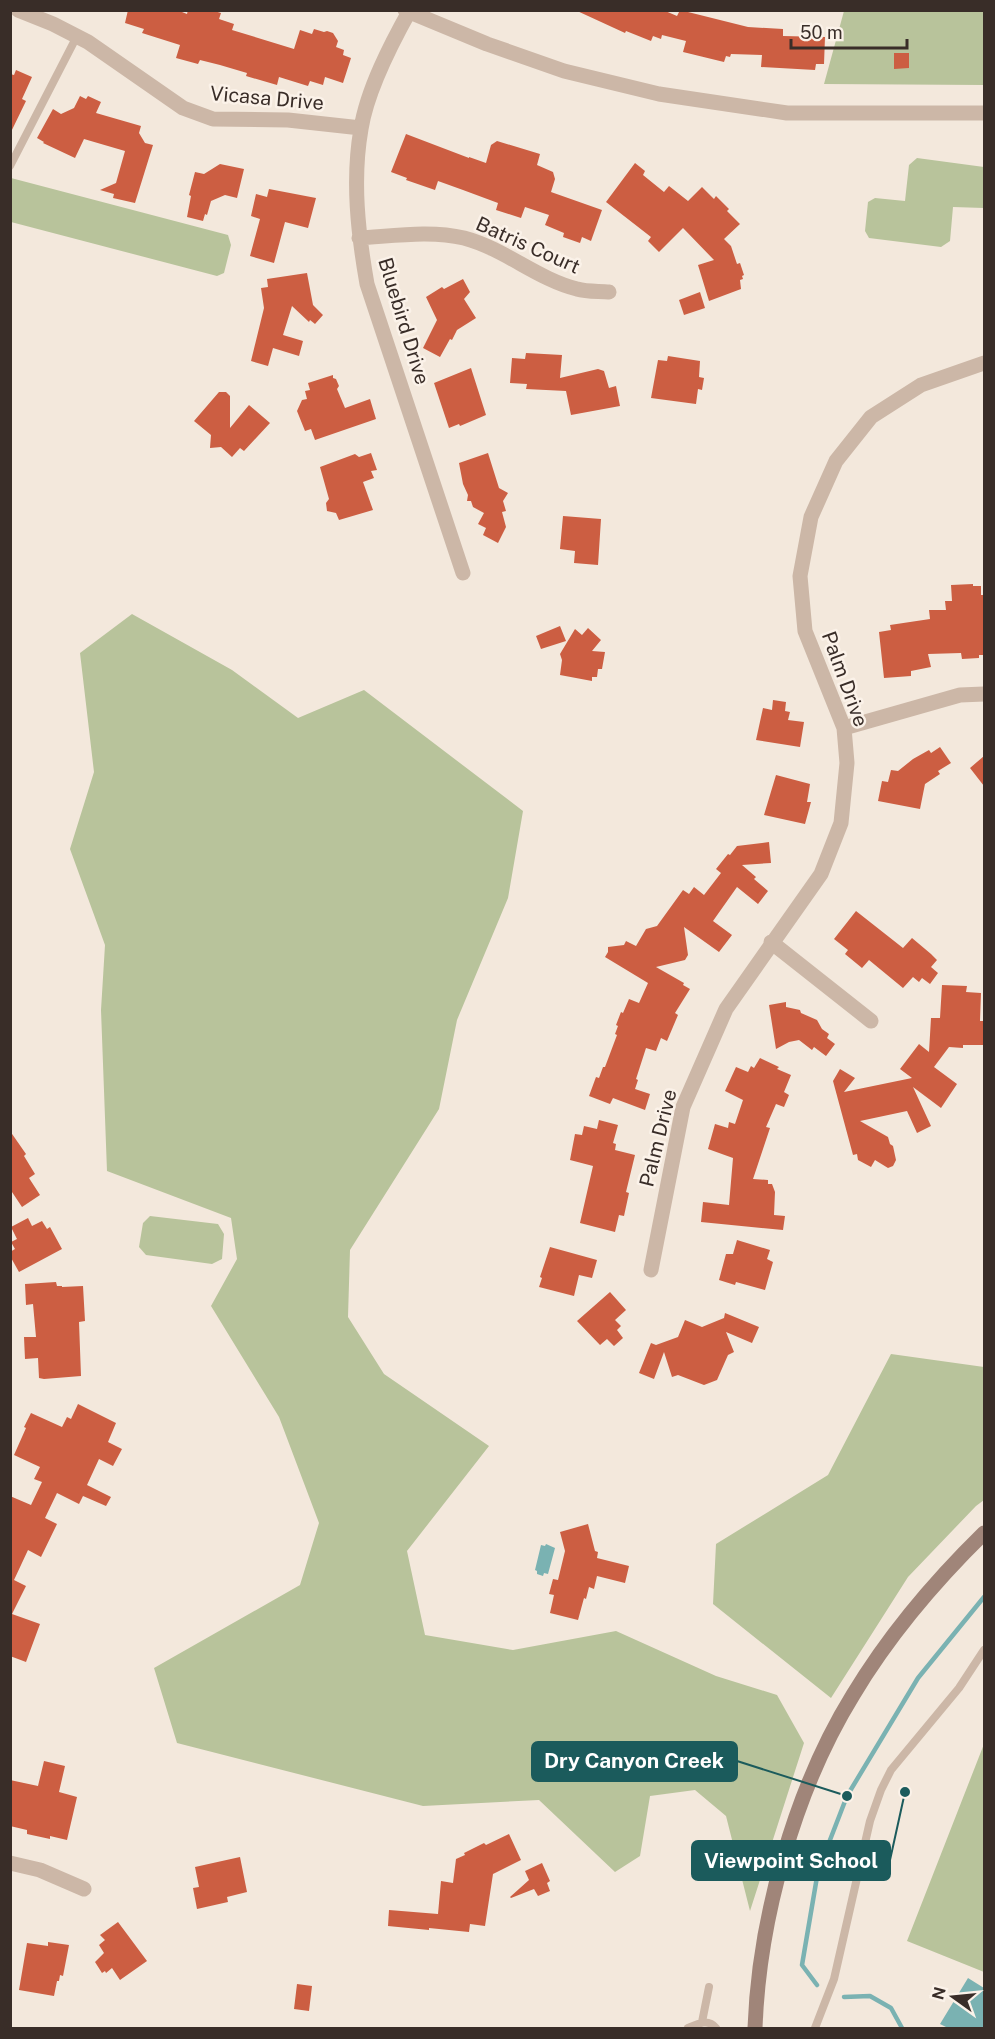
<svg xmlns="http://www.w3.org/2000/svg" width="995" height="2039" viewBox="0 0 995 2039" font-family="'Public Sans',sans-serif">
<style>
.green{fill:#b8c39b}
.water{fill:#7ab2b2}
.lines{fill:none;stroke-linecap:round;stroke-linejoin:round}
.stream{stroke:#7ab2b2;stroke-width:4.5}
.building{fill:#cc5e42}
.service{stroke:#ccb7a7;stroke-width:8}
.minor{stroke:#ccb7a7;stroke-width:15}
.tertiary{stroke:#ccb7a7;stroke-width:15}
.secondary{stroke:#a08579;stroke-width:15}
.labels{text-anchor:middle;stroke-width:5;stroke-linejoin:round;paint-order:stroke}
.street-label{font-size:20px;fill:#392d28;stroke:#fbf2e9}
.leader{fill:none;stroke:#1b5b5c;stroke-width:2}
.callout-dot{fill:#1b5b5c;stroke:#fbf2e9;stroke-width:2}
.callout{fill:#1b5b5c;stroke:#1b5b5c;stroke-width:2}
.callout-label{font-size:21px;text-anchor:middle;font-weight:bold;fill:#fff}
</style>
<rect width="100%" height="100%" fill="#f3e8dc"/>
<path class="green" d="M844 11H984V85L824 84Z
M917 158 984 167V208L953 207 950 241 941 247 869 238 865 231 868 202 875 198 905 201 909 165Z
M11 178 228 235 231 245 224 273 217 276 11 222Z
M132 614 232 670 298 718 364 690 523 811 508 898 457 1020 439 1109 350 1250 348 1317 384 1374 489 1446 407 1551 425 1635 513 1650 616 1631 716 1676 777 1695 804 1743 750 1911 726 1816 695 1790 650 1796 640 1856 615 1872 539 1800 423 1806 177 1743 154 1668 300 1585 319 1523 279 1417 211 1306 237 1259 231 1218 107 1171 101 1010 105 945 70 849 94 772 80 653Z
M150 1216 218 1224 224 1234 222 1259 212 1264 146 1255 139 1247 143 1223Z
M891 1354 984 1367V1500L976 1506 908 1577 831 1698 713 1604 716 1544 828 1475Z
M984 1744V1972L907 1941Z"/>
<path class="water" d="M546 1544 555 1548 548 1574 544 1573 543 1576 537 1574V1571L535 1570 541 1545 545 1546Z
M968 1978 984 1988V2028H948L940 2024Z"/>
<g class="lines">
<path class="stream" d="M817 1985 802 1965 818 1871 847 1796 918 1678 984 1597
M844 1997 870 1996 891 2008 902 2028"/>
</g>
<path class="building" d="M128 10H177L187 14 188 10H211L221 13 219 19 234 24 232 30 294 49 300 30 312 34 314 29 324 32 327 31 333 33 338 41 336 47 344 50 343 55 351 58 343 83 325 77 323 85 310 81 308 86 279 77 277 85 246 76 247 73 220 65 200 60 198 64 176 58 180 45 142 33 144 29 125 23Z
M575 10H663L677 16 680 10 748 27 783 29V36L825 37 824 64H816L815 70 761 67 762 55 731 54 730 57 726 56 724 62 683 52 686 41 662 35 661 39 653 36 651 41 626 31 625 33Z
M894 53H909V68L894 69Z
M16 70 32 77 22 99 26 101 10 134V74L14 75Z
M80 96 86 99 88 96 101 102 96 113 141 126 139 133 145 143 153 145 135 203 113 198 114 194 100 190 116 183 125 151 84 139 75 158 43 143 44 142 37 138 53 109 61 114 74 108Z
M406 134 469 158V157L486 163 491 145 497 141 540 154 537 165 553 172 555 179 551 192 602 210 591 241 582 237 580 243 563 237 564 233 545 225 549 215 525 207 521 218 496 210 498 203 463 190 438 181 435 190 406 180 407 178 391 172Z
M635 163 645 171 643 175 664 192 669 186 688 201 702 187 714 199 716 196 729 209 727 211 740 224 724 239 731 246 737 264 740 263 744 275 742 276 743 279 740 280 741 289 709 301 698 265 714 260 683 228 659 252 648 241 651 237 606 202Z
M220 164 244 169 237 198 225 195 211 201 207 215 205 214 203 221 187 217 191 196 189 195 195 172 204 174Z
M269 189 316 198 308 228 285 222 274 263 250 256 260 219 251 216 256 194 267 197Z
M307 273 313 305 323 315 315 324 310 320 309 322 292 306 283 335 303 341 299 356 273 348 268 366 251 361 264 308 261 288 268 287 267 279Z
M463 279 470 292 464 299 476 318 457 330 452 340 450 339 440 357 423 348 437 320 426 297 442 287 444 289Z
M700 292 705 308 684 315 679 300Z
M526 353 562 355 560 378 598 369 604 371 609 388 616 386 620 406 571 415 566 391 526 389 527 384 510 383 512 358 525 359Z
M668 356 700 361 699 377 704 378 702 390 698 389 696 404 651 398 658 360 667 361Z
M471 368 486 415 460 426 459 424 449 428 434 383Z
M333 375V378L336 379 339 386 337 389 345 408 370 399 376 419 315 440 311 429 305 431 297 411 302 400 307 399 305 391 310 390 308 383Z
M219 392H226L230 396V428L249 405 270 423 244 451 240 448 232 457 221 447 210 448 211 435 194 421Z
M371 453 377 470 371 471 374 478 363 482 373 510 339 520 336 513 327 511 326 503 329 499 320 467 355 454 359 457Z
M488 453 499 488 508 493 503 501 506 511 502 512 506 527 498 543 483 535 486 528 478 524 484 513 473 507 471 501H467L468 495 463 484 459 463Z
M563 516 601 519 598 565 574 563 575 551 560 549Z
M973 584V586H981V595H983L984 655H979V658L962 659 961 653 928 654 931 667 911 671V676L884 678 879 632 891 630 890 625 930 619 929 610H946L945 601H952L951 585Z
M560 626 566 641 541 649 536 636Z
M588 628 601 640 592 651 605 652 602 669H598L597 677H592V681L560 675 562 660 560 654 575 629 582 635Z
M773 700 786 702 785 711 790 712 788 720 804 722 800 747 756 740 763 708 772 710Z
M940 747 951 763 938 771 940 774 925 784 920 809 878 801 882 781 888 782 891 770 898 771 913 759 929 750 931 753Z
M984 756V786L970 768Z
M776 775 810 784 807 802H811L805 824 764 815Z
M769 842 771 863 742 865 756 877 754 879 768 891 758 904 737 887 713 921 732 935 719 952 684 927 688 955 685 960 656 967 684 983 683 985 690 989 675 1013 678 1015 667 1041 661 1038 656 1051 646 1048 636 1079 638 1080 635 1089 650 1094 645 1110 613 1098 610 1104 589 1096 596 1077 599 1078 603 1067H605L617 1035 615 1034 618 1026 616 1025 621 1012 623 1013 629 999 639 1003 648 983 605 957 608 952V947L624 945 626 941 636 946 646 929 657 926 683 890 689 894 694 887 704 895 721 873 716 869 728 854 730 855 737 846Z
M856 911 903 948 912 938 931 954 937 960 931 967 938 973 930 984 922 978 919 982 913 977 903 988 869 960 862 968 845 954 848 950 834 939Z
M942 985 967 986 966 992 981 993 980 1021H984V1045H963V1048L949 1047 934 1067 957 1084 941 1108 913 1087 931 1126 917 1133 907 1111 860 1121 888 1137 890 1144 893 1146 896 1160 893 1166 888 1168 875 1160 871 1167 858 1160 857 1154 853 1155 833 1081 840 1069 855 1078 844 1092 912 1078 900 1069 919 1044 929 1052 931 1018H940Z
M786 1002V1007L800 1010 801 1013 817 1020 822 1029 829 1034 827 1038 835 1044 826 1056 814 1047 812 1050 799 1040 789 1042 776 1049 769 1005Z
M760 1058 779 1067 777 1069 791 1075 784 1092 789 1095 784 1107 776 1104 766 1127 770 1128 753 1179 768 1180V1184H772L775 1192 774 1215 785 1216 783 1230 701 1222 703 1202 729 1205 733 1158 708 1149 715 1124 728 1128 729 1122 735 1124 743 1100 725 1091 736 1067 748 1072 751 1066 754 1068Z
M599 1120 618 1125 613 1143 616 1144 615 1150 635 1155 626 1192 629 1193 624 1216 619 1215 615 1232 580 1223 593 1166 570 1160 575 1134 582 1135 584 1126 597 1129Z
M10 1131 26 1154 24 1156 35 1174 29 1178 40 1195 22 1207 10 1189Z
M28 1218 32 1226 42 1221 47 1229 50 1227 62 1249 19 1272 10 1256V1252L15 1249 11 1242 17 1239 11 1227Z
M737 1240 770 1250 767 1259 773 1262 765 1290 736 1282 735 1285 719 1280 726 1254H733Z
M550 1247 597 1260 592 1278 579 1275 574 1296 539 1287 542 1278 540 1277Z
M56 1282 57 1286H62V1287L83 1286 85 1321 79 1322 81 1376 44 1379 39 1378 38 1358 25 1359 24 1337H36L33 1304 26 1305 25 1284Z
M610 1292 626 1310 615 1320 621 1326 617 1330 623 1338 614 1346 607 1339 600 1345 577 1321Z
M725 1313 759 1327 752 1343 726 1332 734 1352 728 1355 717 1380 704 1385 678 1375 672 1377 664 1352 654 1379 639 1373 651 1343 656 1345 678 1337 685 1320 702 1327 724 1318Z
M78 1404 116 1423 108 1442 122 1449 113 1466 99 1459 87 1485 111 1497 106 1506 83 1496 79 1504 57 1493 45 1518 57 1524 41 1557 28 1550 14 1580 26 1586 12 1614 40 1624 26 1662 10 1656V1496L31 1505 42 1482 34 1479 40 1467 14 1455 26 1428 24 1427 31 1413 62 1427 67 1417 71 1419Z
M588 1524 595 1551 598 1552 597 1558 629 1566 625 1583 597 1576 594 1589 589 1587 586 1599 584 1598 578 1620 550 1613 554 1595 549 1594 553 1579 558 1580 565 1551 560 1532Z
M44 1761 65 1766 59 1792 77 1797 67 1840 50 1836V1839L27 1834V1830L10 1826V1780L38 1786Z
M509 1834 521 1860 493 1874 485 1926 470 1924 469 1932 429 1928V1930L388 1926 389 1910 438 1914 441 1881 453 1883 456 1859 465 1855 464 1853 484 1843 486 1845Z
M240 1857 247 1892 227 1897 228 1902 197 1909 193 1888 199 1887 195 1867Z
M542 1863 550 1881 547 1883 550 1891 538 1896 534 1889 511 1898 510 1897 529 1880 525 1871Z
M118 1922 147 1961 120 1980 112 1968 106 1973 105 1971 102 1973 95 1962 104 1953 99 1945 105 1940 100 1935Z
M48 1942 69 1945 63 1976 60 1975 59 1981H57L54 1996 19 1990 27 1943 48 1946Z
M297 1984 312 1986 309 2011 294 2009Z"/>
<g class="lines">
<path class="service" d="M10 166 77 36
M702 2022 709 1987
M688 2028C697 2024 708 2018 716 2028
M815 2028 834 1979 870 1821 881 1790 891 1770 959 1688 984 1650"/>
<path class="minor" d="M18 10 53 24 88 42 183 108 213 119 288 120 361 128
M410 10C391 44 367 90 361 129 352 180 358 233 367 284L463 573
M359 238C393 236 431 230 464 238 505 249 537 279 577 289 587 292 599 291 609 292
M844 728 960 695 984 694
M771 942 871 1021
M651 1270 683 1107 726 1009 821 874 841 823 847 763 844 728 805 631 800 576 811 517 836 461 871 417 921 385 984 363
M10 1863 40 1870 84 1889"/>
<path class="tertiary" d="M405 10 487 44 564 71 659 94 787 113H984"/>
<path class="secondary" d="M755 2028C759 1918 795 1789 853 1695 889 1635 934 1582 984 1533"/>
</g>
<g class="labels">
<g class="street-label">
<text transform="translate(267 98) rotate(5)" y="7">Vicasa Drive</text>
<text transform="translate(528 245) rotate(24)" y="7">Batris Court</text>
<text transform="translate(404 321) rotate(73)" y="7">Bluebird Drive</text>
<text transform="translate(845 679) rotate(70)" y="7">Palm Drive</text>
<text transform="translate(658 1138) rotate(-76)" y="7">Palm Drive</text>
</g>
</g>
<path class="leader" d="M847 1796L737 1761M905 1792L890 1860"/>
<g class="callout-dot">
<circle cx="847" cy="1796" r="6"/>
<circle cx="905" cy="1792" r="6"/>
</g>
<g class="callout">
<rect x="532" y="1742" width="205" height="39" rx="6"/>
<rect x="692" y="1841" width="198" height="39" rx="6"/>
</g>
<g class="callout-label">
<text x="634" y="1768">Dry Canyon Creek</text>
<text x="791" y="1868">Viewpoint School</text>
</g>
<rect width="995" height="2039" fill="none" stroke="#392d28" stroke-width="24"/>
<g transform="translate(953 1997) rotate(285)" stroke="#fbf2e9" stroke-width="4.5" paint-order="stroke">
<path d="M0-4.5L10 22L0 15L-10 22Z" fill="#392d28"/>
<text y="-9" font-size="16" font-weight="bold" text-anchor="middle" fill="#392d28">N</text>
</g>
<path d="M791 39v9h116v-9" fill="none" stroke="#392d28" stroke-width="3"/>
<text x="800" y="39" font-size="18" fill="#392d28" stroke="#fbf2e9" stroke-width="4.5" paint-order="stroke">50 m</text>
</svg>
